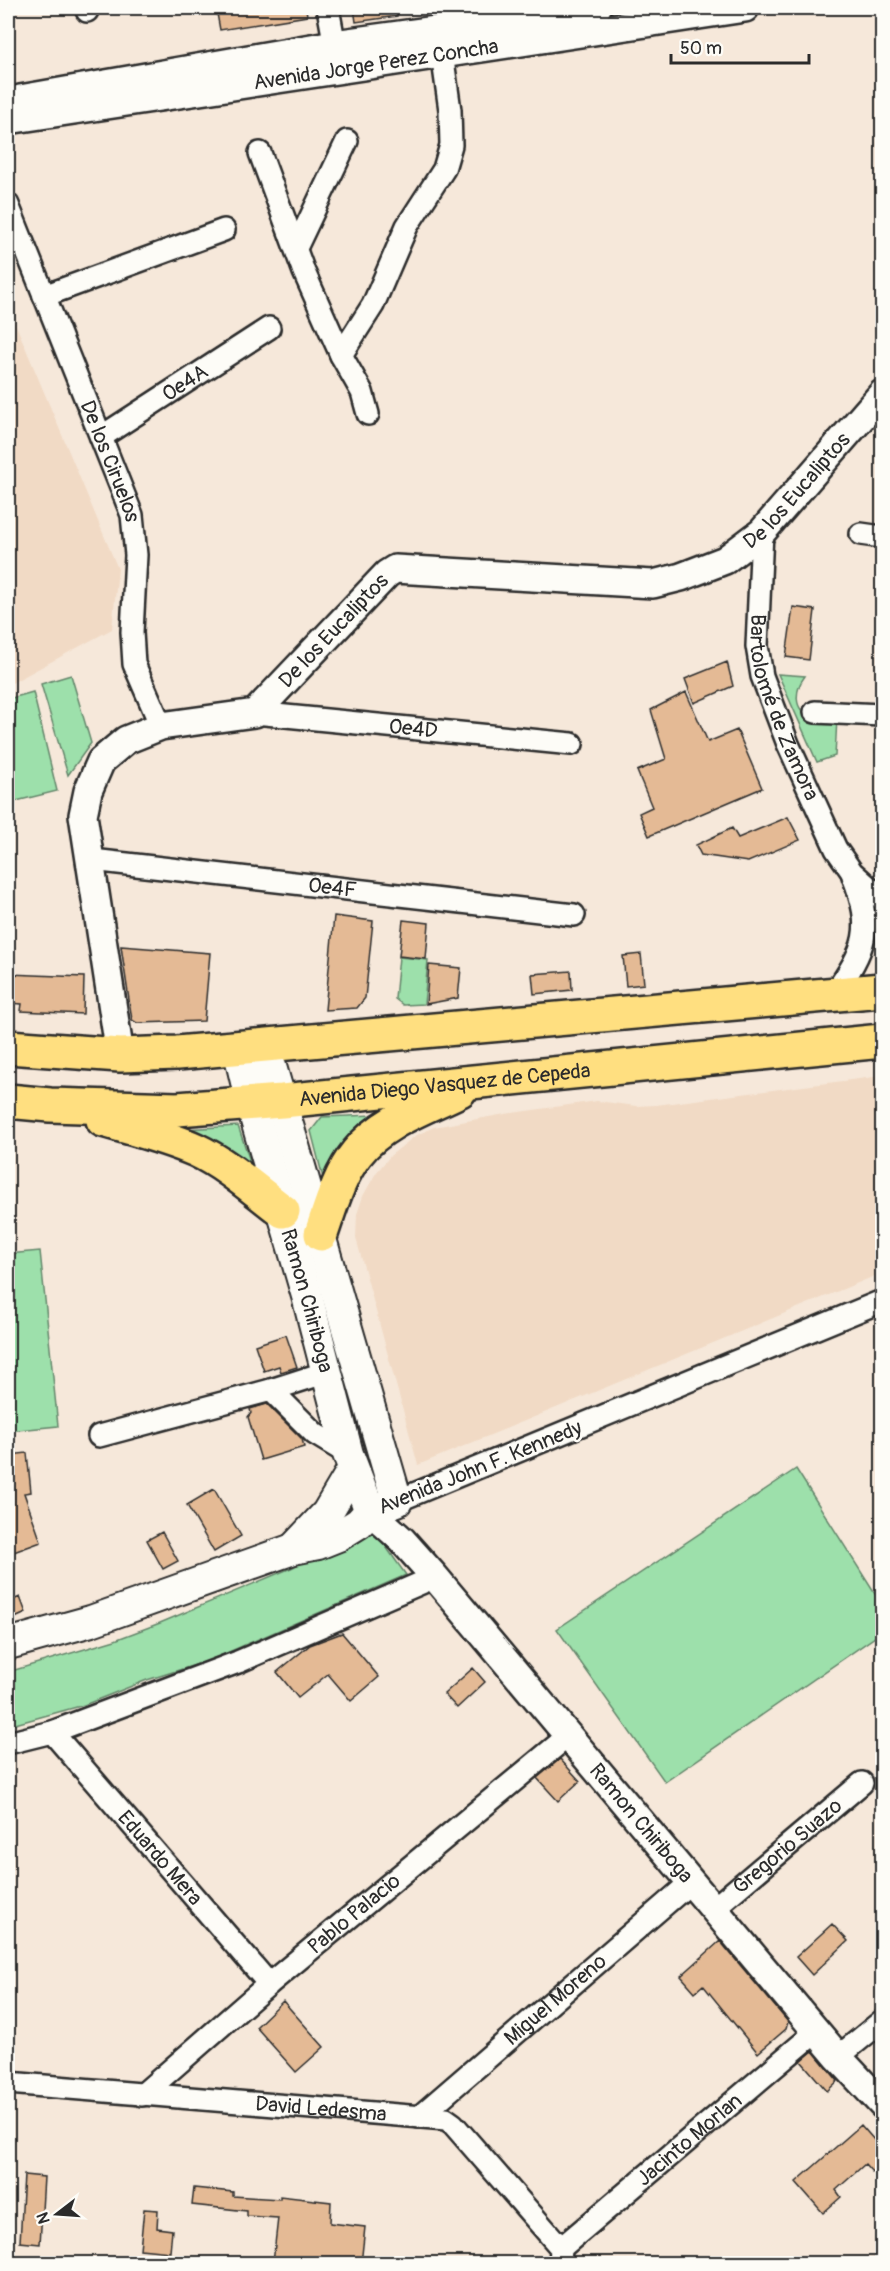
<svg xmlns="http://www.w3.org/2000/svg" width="890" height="2271" viewBox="0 0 890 2271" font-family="Pangolin,sans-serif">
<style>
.built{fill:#f1dac5}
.green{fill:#9de0ab;stroke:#64866b;stroke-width:1.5}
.building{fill:#e4ba95;stroke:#2b2b2b;stroke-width:1.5}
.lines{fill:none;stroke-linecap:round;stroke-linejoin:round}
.minor-casing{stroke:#2b2b2b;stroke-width:26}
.tertiary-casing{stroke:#2b2b2b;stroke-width:32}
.secondary-casing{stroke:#2b2b2b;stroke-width:34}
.primary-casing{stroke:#2b2b2b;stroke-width:38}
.minor{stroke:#fdfcf7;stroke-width:21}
.tertiary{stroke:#fdfcf7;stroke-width:27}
.secondary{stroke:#fdfcf7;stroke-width:30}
.primary{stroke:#ffdf80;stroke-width:33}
.labels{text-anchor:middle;stroke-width:5;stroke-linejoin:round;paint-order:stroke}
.street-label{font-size:21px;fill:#2b2b2b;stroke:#fdfcf7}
</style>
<rect width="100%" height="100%" fill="#f6e8da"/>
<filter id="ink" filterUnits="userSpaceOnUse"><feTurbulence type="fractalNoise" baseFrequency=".0167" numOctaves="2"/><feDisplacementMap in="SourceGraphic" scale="12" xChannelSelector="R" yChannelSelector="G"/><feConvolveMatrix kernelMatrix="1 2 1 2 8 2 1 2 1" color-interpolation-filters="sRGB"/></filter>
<g filter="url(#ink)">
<path class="built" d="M8 306 118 569 112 629 8 685Z
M882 1076V1273L418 1465 356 1238 357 1214 363 1196 376 1173 391 1155 415 1136 434 1127 505 1114 597 1101 636 1106 656 1105Z"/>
<path class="green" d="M778 674 805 676C795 689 792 711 812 716 820 717 829 717 837 718L835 756 817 762Z
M71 675 91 743 68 775 41 684Z
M33 692 57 791 8 803V699Z
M399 957 428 960 424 1004 403 1005 395 999Z
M374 1115 359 1130 324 1182 311 1131 322 1117Z
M238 1126 251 1164 225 1148 183 1129Z
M40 1251 58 1426 8 1431V1254Z
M796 1469 882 1605V1632L665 1782 557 1629Z
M372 1527 406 1575 208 1661 147 1680 84 1705 8 1726V1672L115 1640 160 1623 291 1568Z"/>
<path class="building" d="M216 8H306L307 16 220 30Z
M354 8H397V16L356 22Z
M793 607 815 610 809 660 786 657Z
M727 662 733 686 694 703 685 679Z
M686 692 708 742 737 730 762 788 649 836 639 813 652 807 637 771 666 759 651 710Z
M788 817 800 840 748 862 701 855 696 845 732 828 738 838Z
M334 916 373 921 365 998 357 1008 325 1010Z
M403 920 429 923 426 959 399 956Z
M121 946 210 953 204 1021 137 1023 132 1020Z
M641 954 644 984 626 986 623 956Z
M429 965 461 968 458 998 426 1004Z
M571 971 572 990 534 994 532 974Z
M8 974 84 977 83 1014 21 1011 22 1004 8 1003Z
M286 1335 297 1367 281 1372 279 1366 264 1371 255 1345Z
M267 1404 302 1439 304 1447 261 1460 248 1417 251 1413 250 1409Z
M8 1453 10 1455 27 1453 31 1492 24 1493 41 1542 11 1553 8 1544Z
M214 1489 241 1536 214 1552 187 1505Z
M162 1532 178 1561 163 1569 147 1540Z
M20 1597 26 1613 8 1621V1602Z
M342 1633 379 1677 351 1701 328 1674 298 1698 277 1672 310 1645Z
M473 1668 485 1682 457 1708 444 1694Z
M560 1759 580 1781 558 1801 537 1778Z
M832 1924 848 1941 812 1975 796 1957Z
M720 1941 788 2022 786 2029 758 2053 703 1985 695 1992 681 1976Z
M283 2001 324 2047 296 2072 256 2027Z
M813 2051 838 2081 827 2091 801 2061Z
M861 2125 882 2149V2162L872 2172 865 2164 836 2190 841 2197 823 2213 796 2182Z
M24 2175 44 2177 40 2244 20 2242Z
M194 2188 233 2192V2196L280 2199V2196L331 2202 330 2223 365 2227 361 2264 273 2262 278 2218 247 2216V2211L192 2205Z
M144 2209 158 2210 157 2228 172 2230 170 2252 140 2249Z"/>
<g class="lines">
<defs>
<g id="minor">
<path d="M86 8 87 11"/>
<path d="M328 8 337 57"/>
<path d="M260 153 304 272 341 355 362 392 368 414"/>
<path id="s1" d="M8 205 132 515 136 555 132 632 134 664 161 726"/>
<path d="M296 248 347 141"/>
<path d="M44 296 224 230"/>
<path d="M341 355 373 305 407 226 444 169 451 145 450 110 442 53"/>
<path id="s2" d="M101 437 269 328"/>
<path id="s3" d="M762 532 757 646 762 676 788 744 836 849 852 872 882 899"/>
<path d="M861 534 882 537"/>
<path d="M815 712 882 715"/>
<path id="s4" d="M255 713 572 744"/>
<path id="s5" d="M92 860 574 915"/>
<path d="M834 994C866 948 874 930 853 876"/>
<path d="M271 1390 327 1372"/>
<path d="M99 1436 271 1390 315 1434 348 1454"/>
<path d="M397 1501 882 1301"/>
<path id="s6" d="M52 1732 269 1984"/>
<path d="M8 1743 52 1732 238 1662 435 1577"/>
<path id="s7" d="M714 1908 862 1783"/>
<path d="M838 2057 882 2021"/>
<path id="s8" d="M8 2083 446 2119 453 2124 561 2248 560 2264"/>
<path id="s9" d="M142 2095 269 1984 568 1736"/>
<path id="s10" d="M419 2117 691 1882"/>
<path id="s11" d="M561 2248 817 2031"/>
</g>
<g id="tertiary">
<path d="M20 99 334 44 597 8"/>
<path id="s12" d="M8 120 745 8"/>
<path id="s13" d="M120 1055 83 815 88 791 101 761 126 740 161 726 255 713 387 574 395 569 653 584 681 577 725 560 762 532 882 394"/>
<path id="s14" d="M370 1511 402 1540 435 1577 838 2057 882 2104"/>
</g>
<g id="secondary">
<path id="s15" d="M238 1048 251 1103 307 1296 348 1454 370 1511"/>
<path d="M293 1549 327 1513 353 1469"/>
<path d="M8 1644 91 1621 293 1549 318 1544 338 1536 359 1523 370 1511 397 1501 265 1046"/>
</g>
<g id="primary">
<path d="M8 1047 120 1055 177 1053 882 990"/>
<path id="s16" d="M8 1101 50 1105 177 1109 282 1101 882 1041"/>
<path d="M103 1120C134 1129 167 1137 196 1150 228 1165 255 1190 283 1211"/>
<path d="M321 1234C330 1208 339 1175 357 1153 382 1121 426 1107 460 1090"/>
</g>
</defs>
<use href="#minor" class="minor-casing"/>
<use href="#tertiary" class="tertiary-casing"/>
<use href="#secondary" class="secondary-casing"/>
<use href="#primary" class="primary-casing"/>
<use href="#minor" class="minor"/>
<use href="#tertiary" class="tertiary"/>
<use href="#secondary" class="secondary"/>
<use href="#primary" class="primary"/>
</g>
</g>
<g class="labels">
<g class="street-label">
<text dy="7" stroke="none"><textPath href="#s12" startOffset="372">Avenida Jorge Perez Concha</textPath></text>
<text dy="7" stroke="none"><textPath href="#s2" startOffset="100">Oe4A</textPath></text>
<text dy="7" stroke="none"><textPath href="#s1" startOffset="276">De los Ciruelos</textPath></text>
<text dy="7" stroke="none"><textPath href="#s13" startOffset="1101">De los Eucaliptos</textPath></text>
<text dy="7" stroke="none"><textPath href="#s13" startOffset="579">De los Eucaliptos</textPath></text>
<text dy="7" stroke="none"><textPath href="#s3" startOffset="180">Bartolomé de Zamora</textPath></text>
<text dy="7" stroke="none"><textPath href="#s4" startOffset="159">Oe4D</textPath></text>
<text dy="7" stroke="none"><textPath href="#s5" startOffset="242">Oe4F</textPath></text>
<text dy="7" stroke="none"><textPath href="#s16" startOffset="438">Avenida Diego Vasquez de Cepeda</textPath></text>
<text dy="7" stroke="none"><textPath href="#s15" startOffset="262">Ramon Chiriboga</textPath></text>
<text transform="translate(480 1467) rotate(-22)" y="7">Avenida John F. Kennedy</text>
<text dy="7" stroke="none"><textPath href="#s14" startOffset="414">Ramon Chiriboga</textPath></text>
<text dy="7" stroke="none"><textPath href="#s7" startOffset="96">Gregorio Suazo</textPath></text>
<text dy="7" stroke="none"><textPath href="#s6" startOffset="166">Eduardo Mera</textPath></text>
<text dy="7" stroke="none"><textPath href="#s9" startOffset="279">Pablo Palacio</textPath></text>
<text dy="7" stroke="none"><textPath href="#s10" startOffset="180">Miguel Moreno</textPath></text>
<text dy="7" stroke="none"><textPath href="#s8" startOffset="314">David Ledesma</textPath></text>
<text dy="7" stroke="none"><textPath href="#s11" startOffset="168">Jacinto Morlan</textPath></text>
</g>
</g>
<rect width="890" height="2271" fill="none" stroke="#fdfcf7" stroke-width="30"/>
<rect x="15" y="15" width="860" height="2241" fill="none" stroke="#2b2b2b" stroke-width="2" filter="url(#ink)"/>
<g transform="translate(57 2214) rotate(253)" stroke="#fdfcf7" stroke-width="4.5" paint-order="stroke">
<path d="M0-4.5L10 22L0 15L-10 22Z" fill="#2b2b2b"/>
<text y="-9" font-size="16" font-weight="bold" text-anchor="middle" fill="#2b2b2b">N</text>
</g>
<path d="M671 54v9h138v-9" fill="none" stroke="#2b2b2b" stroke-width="3"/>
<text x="680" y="54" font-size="18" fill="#2b2b2b" stroke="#fdfcf7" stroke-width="4.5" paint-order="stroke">50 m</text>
</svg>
